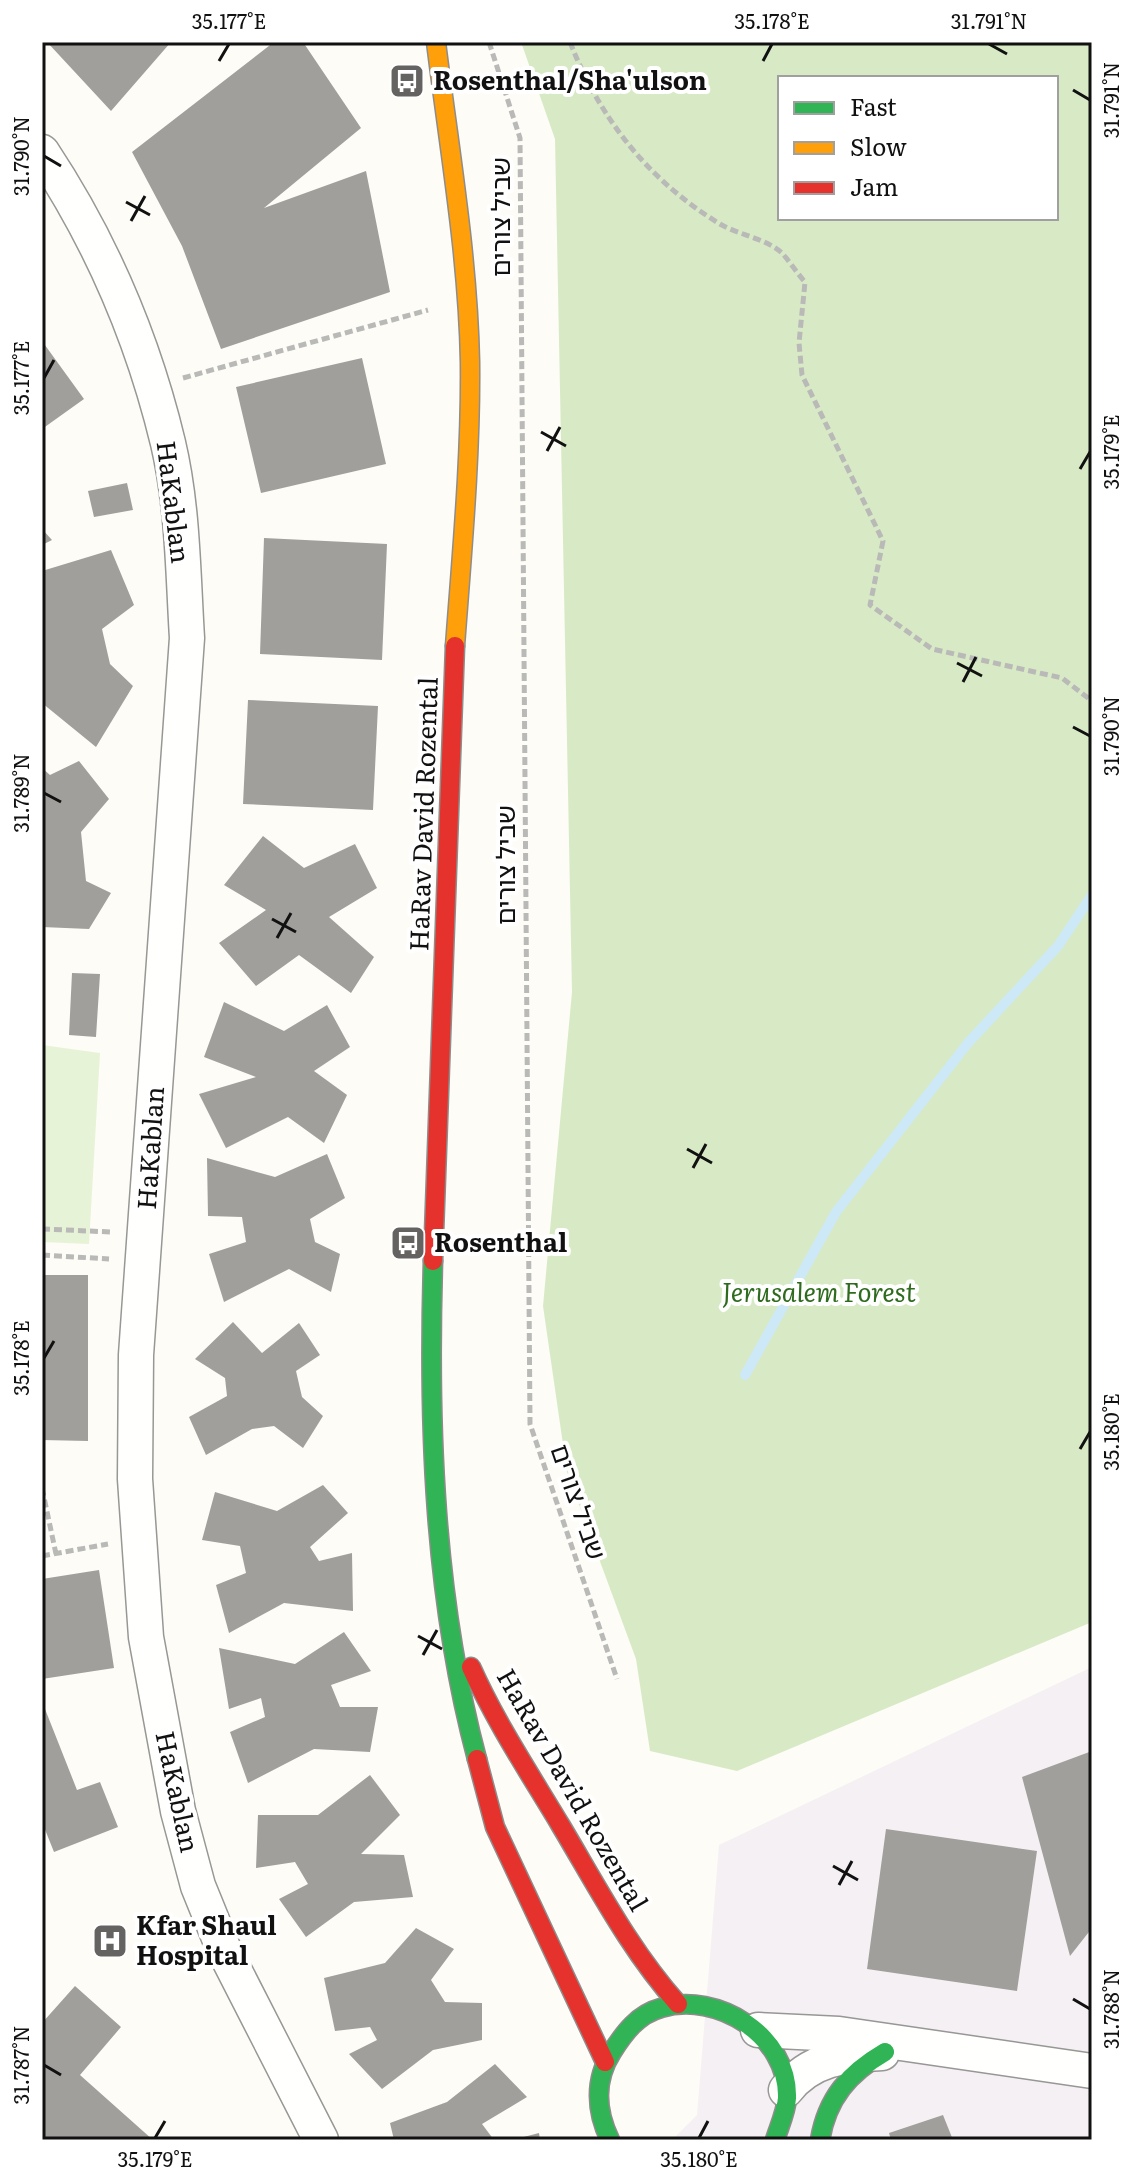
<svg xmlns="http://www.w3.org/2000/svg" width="1134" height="2182" viewBox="0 0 1134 2182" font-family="Literata,'Noto Sans Hebrew',serif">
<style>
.industrial{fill:#f5f0f3}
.green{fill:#e7f3d7}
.forest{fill:#d8eac5;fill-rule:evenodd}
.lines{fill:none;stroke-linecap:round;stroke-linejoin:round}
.stream{stroke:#cde8f7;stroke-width:10}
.building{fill:#a19f9c}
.street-casing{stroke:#979795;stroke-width:37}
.fast-casing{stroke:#8e8d8b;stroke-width:21}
.slow-casing{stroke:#8e8d8b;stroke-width:21}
.jam-casing{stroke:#8e8d8b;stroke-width:21}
.path{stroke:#b9b9b8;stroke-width:5;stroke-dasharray:8 4;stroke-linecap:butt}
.street{stroke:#fffffe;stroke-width:34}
.fast{stroke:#30b455;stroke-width:18}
.slow{stroke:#ff9f0a;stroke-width:18}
.jam{stroke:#e5322d;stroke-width:18}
.ticks{fill:none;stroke:#111;stroke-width:3}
.labels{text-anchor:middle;stroke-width:8;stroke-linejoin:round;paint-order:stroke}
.poi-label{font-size:26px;font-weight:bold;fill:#111;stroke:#fff;text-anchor:start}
.street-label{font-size:26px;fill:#111;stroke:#fff}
.park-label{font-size:26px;font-style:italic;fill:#2f6b1f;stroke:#fff}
.neatline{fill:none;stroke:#111;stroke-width:3}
.ticks-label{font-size:20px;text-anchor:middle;fill:#111}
</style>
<rect width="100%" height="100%" fill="#fdfcf7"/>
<path class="industrial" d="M1092 1667V2140H672L697 2115 719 1845Z"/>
<path class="green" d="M42 1045 100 1053 89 1244 42 1242Z"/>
<path class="forest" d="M521 42H1092V1622L737 1771 650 1751 636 1659 567 1472 543 1306 572 992 555 139ZM780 78H1056V218H780Z"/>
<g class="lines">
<path class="stream" d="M745 1375 836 1212 968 1043 1058 946 1092 895"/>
</g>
<path class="building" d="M47 42H171L111 111Z
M274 42H303L361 128 264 208 366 171 390 292 221 349 182 246 132 152Z
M42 341 84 399 42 429Z
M362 358 386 464 261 493 236 387Z
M127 483 133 510 94 517 88 491Z
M42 529 52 540 42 545Z
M264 538 387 544 382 660 260 654Z
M111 550 134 605 102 629 110 664 133 686 96 747 42 703V571Z
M248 700 378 706 373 810 243 804Z
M79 761 109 799 81 832 86 881 111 893 89 929 42 927V768L50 775Z
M263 836 304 868 355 844 377 888 329 917 374 957 351 993 299 955 256 986 219 943 266 910 224 885Z
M72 973 100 974 96 1037 69 1035Z
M224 1002 284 1031 327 1005 350 1047 314 1071 347 1095 324 1143 288 1117 226 1148 199 1094 256 1077 204 1057Z
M327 1154 345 1198 310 1219 315 1242 340 1254 331 1292 289 1269 224 1302 209 1254 246 1242 242 1217 208 1216 207 1158 275 1177Z
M42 1275H88V1441L42 1440Z
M233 1322 262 1353 299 1323 320 1355 296 1371 302 1397 323 1416 303 1448 274 1426 252 1429 206 1455 189 1417 227 1396 225 1378 195 1359Z
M323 1485 348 1513 310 1547 319 1561 352 1553 353 1611 284 1603 229 1633 216 1585 246 1573 240 1546 202 1540 215 1492 277 1511Z
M99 1570 114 1668 42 1679V1579Z
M344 1632 371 1671 331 1685 340 1707H378L370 1752 314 1749 248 1783 230 1732 265 1717 261 1698 229 1709 219 1648 295 1664Z
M45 1709 77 1790 100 1782 118 1827 54 1852 42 1822V1711Z
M1092 1751V1928L1070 1956 1022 1777Z
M370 1775 400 1815 361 1854 404 1855 413 1897 354 1902 306 1937 279 1899 308 1884 295 1862 256 1868 258 1815H318Z
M886 1829 1037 1851 1017 1991 867 1969Z
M416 1928 454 1949 431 1980 445 2002 482 2003V2040L433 2050 382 2089 349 2054 377 2040 370 2027 335 2031 324 1978 385 1963Z
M75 1986 121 2027 80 2075 153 2140H42V2023Z
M495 2064 527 2097 482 2124 494 2140H394L390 2123 447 2102Z
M943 2115 953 2140H891L889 2133Z
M539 2133 540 2140H516V2139Z"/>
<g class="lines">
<defs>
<path id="street" d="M42 152C101 241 143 339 168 443 183 506 183 574 187 638L136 1355 135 1479 146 1637 178 1811 198 1886 224 1950 321 2140
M758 2030 839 2034 1092 2071
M786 2090C810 2059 844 2055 882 2053"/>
<path id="fast" d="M433 1261C428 1428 434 1598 477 1759
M610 2140C596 2111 594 2080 612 2052 624 2033 638 2014 661 2008 717 1991 789 2036 787 2098 786 2112 779 2127 775 2140
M820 2140C827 2098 849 2073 885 2052"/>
<path id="slow" d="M436 42C449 148 468 255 470 362 471 456 462 552 455 646"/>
<path id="jam" d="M433 1261 455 646
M471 1667C496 1723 530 1774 561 1826 598 1888 630 1950 678 2004
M477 1759 495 1827 605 2062"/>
</defs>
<use href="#street" class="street-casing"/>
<use href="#fast" class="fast-casing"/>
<use href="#slow" class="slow-casing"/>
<use href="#jam" class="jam-casing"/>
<path class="path" d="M489 42 520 138 530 1424 617 1679
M570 42C600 119 649 181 720 224 739 235 767 239 782 253 790 262 797 273 805 282L799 343 802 375 883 541 870 605 932 649 1062 678 1092 701
M183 378 428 310
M42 1229 112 1232
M42 1255 109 1259
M42 1488 56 1554
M42 1556 108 1544"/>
<use href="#street" class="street"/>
<use href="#fast" class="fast"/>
<use href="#slow" class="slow"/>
<use href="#jam" class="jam"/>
</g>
<path class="ticks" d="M989 44 1007 54M219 61 229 44M763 61 772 44M1073 90 1090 100M44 156 61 166M126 202 150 215M131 221 145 196M44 378 54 360M541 432 566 446M547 451 560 427M1080 469 1090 452M957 663 982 676M963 682 976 657M1073 727 1090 736M44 793 61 802M272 919 296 932M277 938 291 913M687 1149 712 1163M693 1168 706 1144M44 1358 54 1341M1080 1449 1090 1432M418 1636 442 1649M423 1655 437 1630M833 1866 858 1880M839 1885 852 1861M1073 1999 1090 2009M44 2065 61 2075M155 2138 165 2121M699 2138 708 2121"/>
<defs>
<symbol id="bus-square" viewBox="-11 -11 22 22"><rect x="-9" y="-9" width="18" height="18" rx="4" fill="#646362" stroke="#fff"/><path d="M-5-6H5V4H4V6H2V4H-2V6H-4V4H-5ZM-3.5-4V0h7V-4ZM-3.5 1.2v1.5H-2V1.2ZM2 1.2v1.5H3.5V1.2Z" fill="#fff"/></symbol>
<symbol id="hospital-square" viewBox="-11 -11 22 22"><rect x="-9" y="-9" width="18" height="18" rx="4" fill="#646362" stroke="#fff"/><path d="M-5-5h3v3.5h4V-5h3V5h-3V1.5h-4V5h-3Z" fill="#fff"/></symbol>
</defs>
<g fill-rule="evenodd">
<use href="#bus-square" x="387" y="61" width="40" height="40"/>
<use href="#bus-square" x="388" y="1223" width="40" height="40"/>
<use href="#hospital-square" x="90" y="1921" width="40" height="40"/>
</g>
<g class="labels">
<g class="poi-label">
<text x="433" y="90">Rosenthal/Sha'ulson</text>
<text x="434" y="1252">Rosenthal</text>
<text x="136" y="1935">Kfar Shaul<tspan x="136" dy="30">Hospital</tspan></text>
</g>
<g class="street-label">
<text transform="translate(501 217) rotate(-90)" y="9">שביל צורים</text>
<text transform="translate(173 502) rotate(83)" y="9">HaKablan</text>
<text transform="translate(424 814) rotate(-88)" y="9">HaRav David Rozental</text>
<text transform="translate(506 865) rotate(-90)" y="9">שביל צורים</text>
<text transform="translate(151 1148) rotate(-86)" y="9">HaKablan</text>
<text transform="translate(578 1502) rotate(71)" y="9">שביל צורים</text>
<text transform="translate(572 1790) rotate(60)" y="9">HaRav David Rozental</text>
<text transform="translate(177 1792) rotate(78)" y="9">HaKablan</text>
</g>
<g class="park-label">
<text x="819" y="1302">Jerusalem Forest</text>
</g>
</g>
<rect width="1134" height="2182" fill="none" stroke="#ffffff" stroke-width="88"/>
<rect x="778" y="76" width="280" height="144" fill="#ffffff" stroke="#a0a0a0" stroke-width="2"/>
<rect x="794" y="102" width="40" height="12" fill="#30b455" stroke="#a0a0a0" stroke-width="2"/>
<text x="850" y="116" font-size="24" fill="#111111">Fast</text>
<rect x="794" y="142" width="40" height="12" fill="#ff9f0a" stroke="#a0a0a0" stroke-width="2"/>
<text x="850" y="156" font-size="24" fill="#111111">Slow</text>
<rect x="794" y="182" width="40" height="12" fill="#e5322d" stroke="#a0a0a0" stroke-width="2"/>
<text x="850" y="196" font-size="24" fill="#111111">Jam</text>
<rect x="44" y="44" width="1046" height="2094" class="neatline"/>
<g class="ticks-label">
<text x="229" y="29">35.177°E</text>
<text x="772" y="29">35.178°E</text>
<text x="989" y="29">31.791°N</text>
<text transform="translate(1112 100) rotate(-90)" y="7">31.791°N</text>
<text transform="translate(22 156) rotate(-90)" y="7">31.790°N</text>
<text transform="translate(22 378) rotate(-90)" y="7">35.177°E</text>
<text transform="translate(1112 452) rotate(-90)" y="7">35.179°E</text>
<text transform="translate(1112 736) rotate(-90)" y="7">31.790°N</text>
<text transform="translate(22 793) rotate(-90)" y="7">31.789°N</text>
<text transform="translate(22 1358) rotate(-90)" y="7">35.178°E</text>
<text transform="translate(1112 1432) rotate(-90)" y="7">35.180°E</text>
<text transform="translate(1112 2009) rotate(-90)" y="7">31.788°N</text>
<text transform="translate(22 2065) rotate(-90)" y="7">31.787°N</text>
<text x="155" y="2167">35.179°E</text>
<text x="699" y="2167">35.180°E</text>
</g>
</svg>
